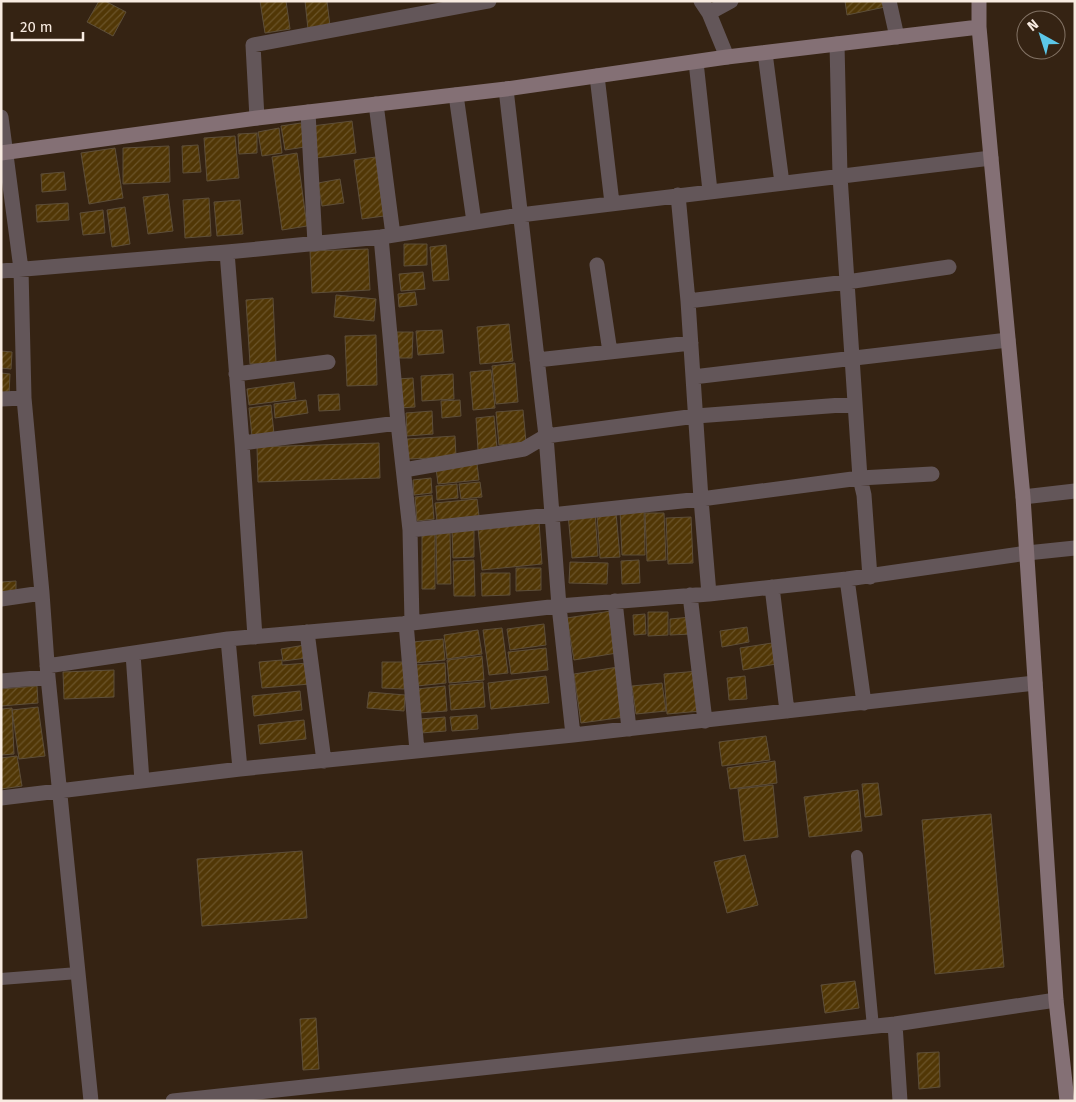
<svg xmlns="http://www.w3.org/2000/svg" width="1076" height="1102" viewBox="0 0 1076 1102" font-family="'Fira Sans',sans-serif">
<style>
.building{fill:url(#building-hatch);stroke:#5d4e39}
.lines{fill:none;stroke-linecap:round;stroke-linejoin:round}
.lane{stroke:#635659;stroke-width:12}
.street{stroke:#635659;stroke-width:15}
.secondary{stroke:#847075;stroke-width:15}
</style>
<defs>
<pattern id="building-hatch" width="6" height="6" patternUnits="userSpaceOnUse" patternTransform="scale(1.25)"><rect width="6" height="6" fill="#513706"/><path d="M-1 1l2-2M0 6l6-6M5 7l2-2" fill="none" stroke="#6b542a"/></pattern>
</defs>
<rect width="100%" height="100%" fill="#352313"/>
<path class="building" d="M99 1H105L126 12 113 36 87 22Z
M260 1H286L290 29 265 33Z
M305 1H327L330 26 308 29Z
M845 1H884L885 7 847 15Z
M352 121 356 153 316 158 312 126Z
M301 123 305 147 285 150 281 126Z
M279 128 282 153 262 156 258 132Z
M257 133V153L239 154 238 134Z
M235 136 239 178 207 181 204 138Z
M198 145 201 172 183 173 182 146Z
M169 146 170 182 123 184V148Z
M115 148 123 198 89 204 81 153Z
M297 153 307 226 282 230 272 157Z
M376 157 384 216 362 219 354 160Z
M64 172 66 190 42 192 41 174Z
M340 179 344 203 322 206 318 183Z
M168 194 173 231 148 234 143 197Z
M209 198 211 236 185 238 183 200Z
M240 200 243 234 217 236 214 202Z
M68 203 69 220 37 222 36 205Z
M125 207 130 244 112 247 107 210Z
M103 210 105 233 83 235 80 213Z
M404 244H427V265L404 266Z
M446 245 449 280 433 281 430 247Z
M368 249 370 290 312 293 310 251Z
M423 272 425 289 401 291 399 274Z
M415 292 417 305 399 307 398 294Z
M336 295 376 299 374 321 334 317Z
M273 298 276 363 250 364 246 300Z
M509 324 513 361 480 364 477 327Z
M442 330 444 353 418 355 416 331Z
M397 332H413L412 358H397Z
M376 335 377 385 347 386 345 336Z
M1 351 12 352 11 369 1 368Z
M515 363 518 402 496 404 492 366Z
M491 370 495 408 473 410 470 372Z
M1 373 10 374 9 394 1 393Z
M453 374 454 399 422 401 421 376Z
M413 378 415 407 399 408 397 379Z
M294 382 296 399 249 405 247 389Z
M339 394 340 410 319 411 318 395Z
M306 400 308 413 275 418 274 404Z
M460 400 461 416 442 418 441 401Z
M271 405 274 434 252 436 249 408Z
M523 410 526 442 499 445 496 412Z
M432 411 433 434 407 436 406 413Z
M494 416 497 448 478 450 476 418Z
M455 436 456 457 408 459 407 439Z
M379 443 380 478 258 482 257 447Z
M477 464 479 480 438 484 436 468Z
M431 478 432 493 414 495 413 480Z
M480 482 482 497 461 499 459 484Z
M457 484 458 498 437 500 436 486Z
M432 495 434 519 417 521 415 497Z
M477 499 479 516 437 521 435 503Z
M620 509H644L645 555H622Z
M595 512 598 556 572 558 568 514Z
M616 513 620 557 600 558 597 515Z
M645 513H664L666 560 647 561Z
M691 517 693 563 668 564 666 518Z
M539 522 542 564 482 570 478 528Z
M452 530H474V557L453 558Z
M436 532H450L451 584H437Z
M422 534 435 535V589H422Z
M474 560 475 596H454L453 561Z
M639 560 640 583 622 584 621 561Z
M570 562 608 563 607 584 569 583Z
M516 568H541V590L516 591Z
M481 573H510V595L482 596Z
M16 581V592L1 593V582Z
M611 611 617 653 574 660 567 618Z
M648 612H668V635L648 636Z
M645 614 646 634 634 635 633 615Z
M691 617 692 634 670 635V619Z
M544 624 546 645 510 650 507 629Z
M747 627 749 642 722 647 720 631Z
M502 628 508 673 489 675 483 630Z
M478 630 482 654 447 659 444 635Z
M443 639 445 660 414 663 413 642Z
M772 643 776 664 743 670 740 648Z
M305 645 307 658 283 661 281 649Z
M546 648 548 670 511 674 508 652Z
M482 656 484 680 449 683 447 660Z
M282 660V665L308 663 310 684 262 688 259 662Z
M382 662H405L404 689 382 688Z
M445 663 446 683 417 686 415 665Z
M618 667 625 717 581 723 574 674Z
M114 670V697L64 699 63 672Z
M698 671 701 711 667 714 664 674Z
M546 676 549 703 491 709 488 683Z
M745 676 747 699 729 700 727 678Z
M483 682 485 707 451 710 449 685Z
M662 683 666 711 636 714 632 686Z
M37 686 38 703 1 706V689Z
M445 686 447 711 419 713 417 689Z
M300 691 302 710 254 716 252 696Z
M369 692 405 695 404 711 367 708Z
M38 707 45 756 19 759 12 710Z
M12 708 14 754 1 755V709Z
M477 715 478 729 452 731 450 717Z
M445 717 446 731 421 733 420 719Z
M304 720 306 739 260 744 258 725Z
M766 736 770 760 722 766 719 742Z
M17 756 22 786 1 789V758Z
M775 761 777 783 730 789 727 768Z
M878 783 882 815 865 817 862 784Z
M773 785 778 837 744 841 738 789Z
M858 790 862 831 809 837 804 797Z
M991 814 1004 967 935 974 922 820Z
M302 851 307 918 202 926 197 859Z
M745 855 758 905 727 913 714 862Z
M855 981 859 1008 825 1013 821 985Z
M316 1018 319 1069 303 1070 300 1019Z
M939 1052 940 1087 919 1089 917 1053Z"/>
<g class="lines">
<path class="lane" d="M857 856 873 1027
M1 979 78 973"/>
<path class="street" d="M701 1 709 13 727 57
M889 1 897 37
M709 13 731 1
M837 44 840 176 860 478 932 474
M765 53 782 183
M696 62 710 191
M597 76 612 203
M506 89 546 436 559 606 573 735
M456 95 474 222
M376 104 393 235
M308 112 315 244
M1 117 21 269 24 398 42 593 48 677 91 1101
M257 118 253 45 489 1
M678 195 688 301 701 499 709 594
M381 237 398 423 410 530 412 623
M227 252 242 443 255 637
M597 265 610 352
M1 271 227 252 381 237 520 215 991 158
M688 301 847 282 949 267
M537 360 691 343
M236 374 328 362
M693 377 1008 340
M1 399 24 398
M242 443 398 423
M404 470 524 449 546 436 696 416 855 404
M1023 497 1075 491
M410 530 701 499 860 478 864 495 870 577
M847 579 864 703
M772 587 787 711
M690 595 705 721
M1 599 42 593
M615 601 629 729
M406 623 417 751
M307 632 324 761
M228 639 240 769
M133 654 142 781
M47 666 228 639 412 623 559 606 709 594 847 579 1027 553 1075 548
M1 681 48 677
M1 798 240 769 573 735 1035 683
M895 1024 900 1101
M173 1101 895 1024 1056 1000"/>
<path class="secondary" d="M979 1V27L991 158 1023 497 1056 1000 1067 1101
M1 153 257 118 506 89 727 57 979 27"/>
</g>
<rect width="1076" height="1102" fill="none" stroke="#f8ebe1" stroke-width="5"/>
<g transform="translate(1041 35) rotate(321)"><circle r="24" fill="#352313" stroke="#837365"/>
<path d="M0-4L9 19L0 12L-9 19Z" fill="#5cc7e8"/>
<text y="-8" font-size="14" font-weight="bold" text-anchor="middle" fill="#f8ebe1">N</text>
</g>
<path d="M12 32v8h71v-8" fill="none" stroke="#f8ebe1" stroke-width="2.5"/>
<text x="20" y="32" font-size="15" fill="#f8ebe1" stroke="#352313" stroke-width="4" paint-order="stroke">20 m</text>
</svg>
